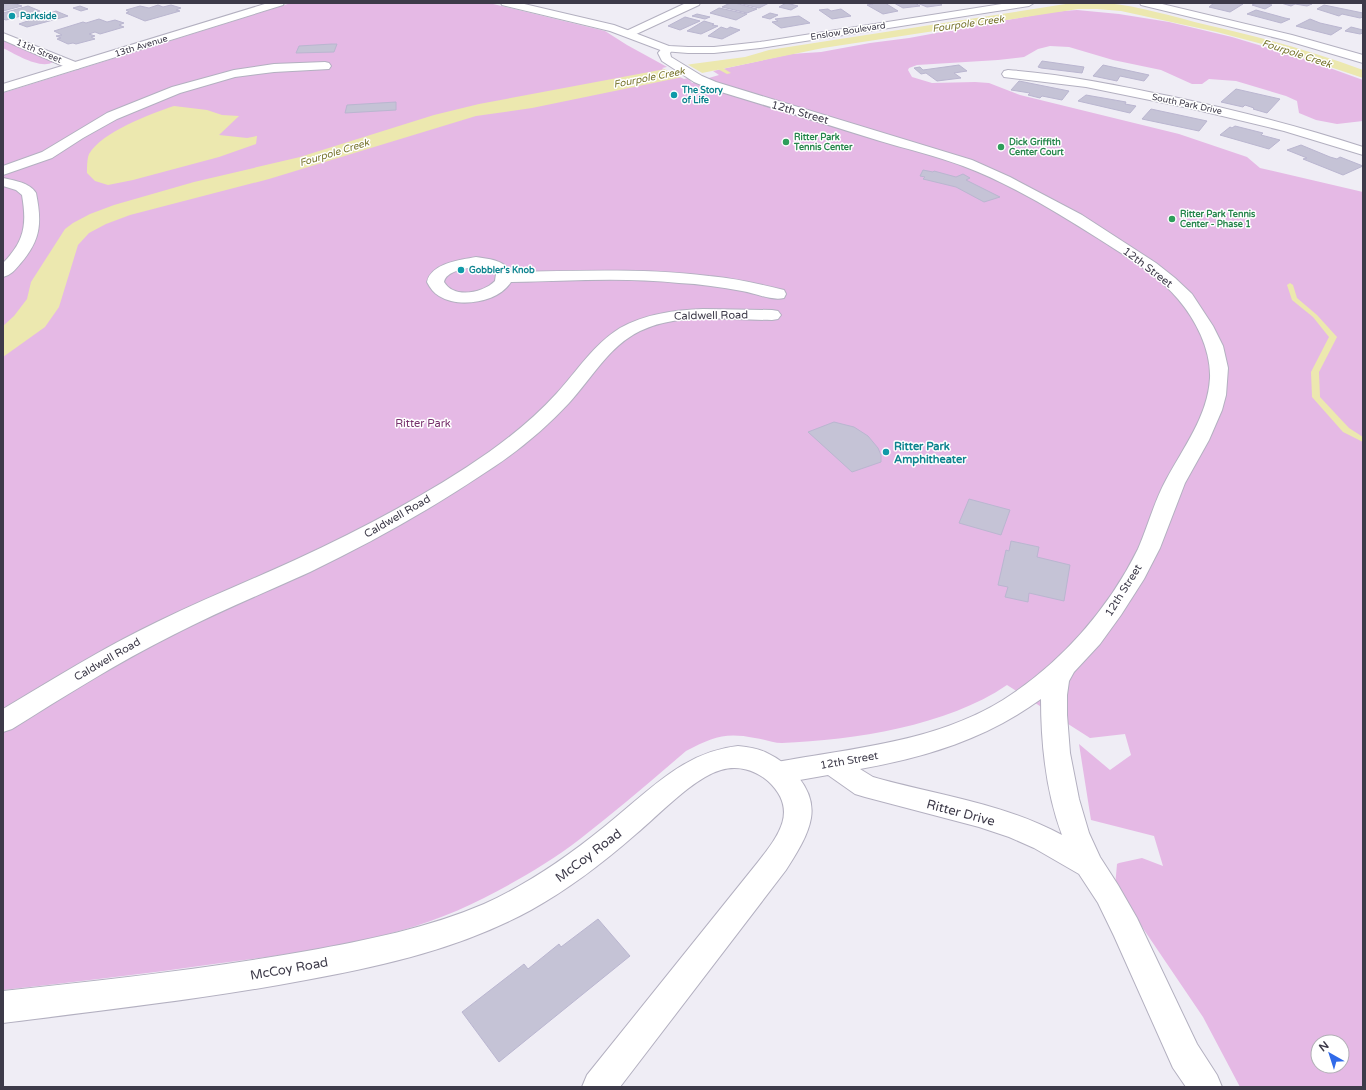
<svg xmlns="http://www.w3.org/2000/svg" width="1366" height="1090" viewBox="0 0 1366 1090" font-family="'Varela Round',sans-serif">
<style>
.green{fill:#e5b9e5;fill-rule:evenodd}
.water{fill:#ece8af}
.pier{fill:#efedf5}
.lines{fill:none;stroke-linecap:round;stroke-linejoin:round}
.stream{fill:#ece8af;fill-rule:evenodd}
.building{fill:#c5c3d6;stroke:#bab6d0}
.pedestrian-casing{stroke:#b3b0c0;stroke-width:2}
.minor-casing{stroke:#b3b0c0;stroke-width:2}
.tertiary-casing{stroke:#b3b0c0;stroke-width:2}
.pedestrian{fill:#fff;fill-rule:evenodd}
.minor{fill:#fff;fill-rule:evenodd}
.tertiary{fill:#fff;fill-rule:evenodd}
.culture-dot{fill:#0f9aa8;stroke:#fff;stroke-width:1.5}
.leisure-dot{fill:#2e9e5b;stroke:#fff;stroke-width:1.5}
.labels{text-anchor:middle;stroke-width:3;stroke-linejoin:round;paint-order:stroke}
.far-culture-label{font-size:9px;font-weight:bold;fill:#0d838f;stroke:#fff;text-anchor:start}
.far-street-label{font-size:9px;fill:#3d3a49;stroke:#fff}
.far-leisure-label{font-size:9px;font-weight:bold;fill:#27864d;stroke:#fff;text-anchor:start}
.far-water-label{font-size:10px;font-style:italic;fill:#77742c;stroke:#fff}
.street-label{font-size:11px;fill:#3d3a49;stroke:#fff}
.park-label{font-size:11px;fill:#77316c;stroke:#fff}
.culture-label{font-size:11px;font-weight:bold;fill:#0d838f;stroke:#fff;text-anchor:start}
.near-street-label{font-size:13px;fill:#3d3a49;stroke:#fff}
</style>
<rect width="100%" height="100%" fill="#efedf5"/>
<path class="green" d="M291 3H489L605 31 627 45 689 79 692 83 719 75 713 71 791 54 821 52 870 43 909 38 1051 12 1077 10 1119 14 1169 22 1232 37 1299 57 1363 80V121L1337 124 1316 120 1299 113 1297 101 1286 96 1236 81 1209 79 1202 84H1192L1161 70 1113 60 1069 47 1050 46 1038 49 1024 57 998 60 917 65 909 68 908 70 912 77 932 83 975 82 989 83 1020 95 1179 134 1247 157 1260 168 1363 192V1087H1240L1203 1017 1115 887 1117 864 1119 863 1142 858 1163 866 1154 836 1091 820 1079 744 1110 770 1131 755 1125 734 1090 738 1007 685C947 726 854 740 782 743 773 743 764 739 755 738 725 732 713 737 686 751 651 781 616 811 580 839 550 862 517 881 484 898 401 941 305 952 214 964 144 974 74 982 3 990V93ZM1318 1042H1342V1066H1318Z
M3 39 52 61 53 62C41 70 15 54 3 48Z"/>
<path class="water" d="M1072 3C1083 3 1094 2 1106 3 1140 6 1174 17 1207 25 1260 37 1312 51 1363 70V78L1262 44 1217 32 1121 11 1097 9H1078L823 48 532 108 476 116 269 179 130 215 106 224 89 233 78 245 59 307 45 327 3 357V326L14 316 27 299 31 282 65 229 73 223 90 214 114 205 194 182 300 157 434 115 479 104 692 64 745 57 769 50Z
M174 106 207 110 222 115 239 116 219 135 247 138 257 136 256 144 219 157 133 180 108 185 95 181 87 173C87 167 87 159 89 154 102 132 150 114 174 106Z"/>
<path class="pier" d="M685 63 704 74H706L684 79 662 68Z"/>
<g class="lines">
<path class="stream" d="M714 65H718L731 73 727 74 714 67Z
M1290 283 1293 285 1297 298 1317 315 1337 337 1319 372 1320 397 1349 428 1363 437V442L1343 432 1312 397 1311 372 1329 337 1313 317 1292 300 1287 285Z"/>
</g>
<path class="building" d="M7 3 16 4 22 6 3 11V4Z
M730 3H735L757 9 747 13 722 7Z
M738 3H769L759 8Z
M786 3 798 6 791 10 779 7Z
M871 3H885L898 11 883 14 867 5 873 4Z
M894 3H915L920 6 903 8Z
M917 3H939L942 5 927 7Z
M1214 3H1238L1243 4 1230 12 1209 7Z
M1257 3H1262L1272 5 1265 9 1252 5Z
M1281 3H1308L1312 4 1307 6 1295 4 1291 6Z
M158 5 163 7 171 5 181 8 176 10 180 11 145 21 126 13 129 12 126 10 140 6 149 8Z
M1324 5 1363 13V17L1360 18 1342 14 1339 16 1317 9Z
M28 6 40 11 6 20 3 19V13Z
M80 6 88 9 81 11 73 8Z
M719 8 724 9 747 14 736 20 710 13Z
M828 9 831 11 841 9 851 16 832 19 819 10Z
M1256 10 1285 18 1290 19 1281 23 1247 14Z
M56 11 68 16 27 27 19 24Z
M770 13 778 15 770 19 762 17Z
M697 14 710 17 705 19 692 16Z
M799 16 810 23 781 28 772 22 778 21 775 19Z
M685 17 700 21 680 30 668 26Z
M99 19 107 22 115 20 124 23 119 25 124 27 100 34 95 32 89 34 95 36 91 37 95 39 76 44 73 43 68 44 57 39 61 38 56 36 62 35 54 31 83 22 86 23Z
M1310 19 1320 23 1342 28 1331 35 1296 26Z
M704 21 714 24 712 25 718 26 701 34 687 31Z
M721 27 727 29 730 27 740 30 722 39 708 36Z
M1351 27 1363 30V33L1360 34 1345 31Z
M332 44H337L334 52 296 53 299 46Z
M1042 61 1084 67 1082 73 1041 68 1038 67Z
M959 65 967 71 954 73 961 78 937 81 926 73 921 74 914 68 920 67 923 70Z
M1103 65 1149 75 1144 81 1120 76 1117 81 1093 76Z
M1019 81 1069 91 1062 100 1042 96 1040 98 1028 95 1030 93 1011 90Z
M1236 89 1280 99 1267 113 1253 109 1254 108 1245 105 1243 107 1221 102Z
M1086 95 1126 102 1125 104 1136 106 1130 113 1078 101Z
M396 102V110L345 113 347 105Z
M1151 109 1207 121 1199 131 1142 119Z
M1235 126 1263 133 1261 135 1280 140 1269 149 1220 135 1230 127 1232 128Z
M1301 145 1330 157 1337 159 1340 157 1363 166 1343 175 1303 159 1307 158 1287 150Z
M923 170 933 172 934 171 956 177 963 174 970 178 966 180 1000 197 984 202 956 187 923 179 925 177 920 176Z
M834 422 854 427 868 436 878 448 881 455V462L852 472 808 432Z
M969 499 1010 510 1001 535 959 523Z
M1011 541 1039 547 1037 557 1070 565 1064 601 1029 593 1028 602 1005 597 1008 587 998 585 1006 550 1009 551Z
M598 919 630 956 499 1062 462 1012 524 964 528 969 559 944 561 947Z"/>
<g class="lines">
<defs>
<path id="pedestrian" d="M325 62 329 63 331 66 329 69 274 72 235 77 180 93 117 119 83 138 52 158 3 175V166L42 152 107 113 172 87 234 70 274 64Z
M3 178C15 181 29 182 36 193 42 223 41 240 20 264 15 270 11 275 3 277V263C25 241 27 224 22 195L16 190 3 186Z
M476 257C489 259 504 260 511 272 577 271 643 268 709 276 734 278 759 284 784 290L786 294 784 298C771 301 755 293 742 291 721 287 700 284 679 283 623 277 567 281 511 282 498 302 460 309 439 296 434 293 430 288 427 282 431 263 460 260 476 257ZM476 267 489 269 496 274 495 281C483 293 454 299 444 282 446 271 466 268 476 267Z
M703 309 772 310 778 311 781 315 778 319 772 320C729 320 680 312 640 331 609 346 592 378 569 403 543 431 512 456 480 476 426 512 368 544 310 572 264 593 218 612 173 635 117 663 65 696 12 729L3 732V709C53 679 103 648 157 622 202 600 249 581 295 560 362 529 429 494 489 452 513 435 537 415 557 393 577 371 594 344 620 328 645 314 674 310 703 309Z"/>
<path id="minor" d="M686 3H700L699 5 632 36H624L622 34 624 32Z
M3 33 78 63 80 66 78 69H70L3 40Z
M667 46 671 47 673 49 670 53 671 57 702 76 716 82 972 160 1010 177 1082 215 1156 263 1175 278 1192 294 1213 326 1223 346 1228 368 1226 395 1222 410 1209 440 1185 483 1160 548 1144 579 1121 615 1100 644 1074 672 1069 681 1067 695V715L1070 753 1079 799 1089 833 1100 857 1118 885 1137 918 1197 1044 1217 1075 1222 1087H1186L1173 1068 1114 936 1098 903 1079 874 1034 848 1009 837 979 827 865 797 855 794 828 775 777 784 768 781 764 773 768 765 777 762C853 748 935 742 1003 700 1060 664 1108 610 1138 549 1148 526 1154 502 1166 480 1183 448 1208 416 1210 378 1211 350 1196 320 1178 299 1157 274 1127 257 1099 239 1056 212 1011 184 963 166 936 156 907 149 880 141 822 123 765 105 708 88L694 82 662 61 658 53 663 47ZM1041 699C1041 744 1046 792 1062 835 1003 803 936 795 873 777L860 769C927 757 986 739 1041 699Z
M1008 70C1063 74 1116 85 1169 96 1235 110 1299 126 1363 147V155L1284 131 1189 108 1086 87 1004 77 1002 74 1004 71Z"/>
<path id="tertiary" d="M268 3H284L283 5 3 92V84Z
M501 3H520L614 25 669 46 688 47H714L760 42 1008 3H1034L1029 6 760 48 714 53H688L663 51 610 31 502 5Z
M1140 3H1158L1292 35 1363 55V63L1285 40 1141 5Z
M738 746C747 747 756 748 765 752 789 763 816 788 811 818 808 836 796 854 786 870L620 1087H582L587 1075 758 862C779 835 799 810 768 781 755 770 738 765 721 770 693 778 659 815 636 834 604 862 569 889 531 910 462 948 383 966 306 980 206 999 104 1010 3 1023V991C105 980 206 969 307 951 367 940 428 928 484 904 528 884 567 857 604 827 647 793 682 752 738 746Z"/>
</defs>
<use href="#pedestrian" class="pedestrian-casing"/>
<use href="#minor" class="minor-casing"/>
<use href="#tertiary" class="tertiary-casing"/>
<use href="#pedestrian" class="pedestrian"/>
<use href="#minor" class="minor"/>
<use href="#tertiary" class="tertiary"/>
</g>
<g class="culture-dot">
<circle cx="12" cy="16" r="4"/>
<circle cx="674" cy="95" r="4"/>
<circle cx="461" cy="270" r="4"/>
<circle cx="886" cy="452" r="4"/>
</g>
<g class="leisure-dot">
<circle cx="786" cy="142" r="4"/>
<circle cx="1001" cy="147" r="4"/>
<circle cx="1172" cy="219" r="4"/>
</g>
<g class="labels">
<g class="far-culture-label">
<text x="20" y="19">Parkside</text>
<text x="682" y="93">The Story<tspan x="682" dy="10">of Life</tspan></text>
<text x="469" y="273">Gobbler's Knob</text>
</g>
<g class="far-street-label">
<text transform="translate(848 31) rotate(-9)" y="3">Enslow Boulevard</text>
<text transform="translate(141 46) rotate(-17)" y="3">13th Avenue</text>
<text transform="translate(39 51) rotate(23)" y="3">11th Street</text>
<text transform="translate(1187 104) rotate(12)" y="3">South Park Drive</text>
</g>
<g class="far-leisure-label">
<text x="794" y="140">Ritter Park<tspan x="794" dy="10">Tennis Center</tspan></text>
<text x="1009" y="145">Dick Griffith<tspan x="1009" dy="10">Center Court</tspan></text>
<text x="1180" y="217">Ritter Park Tennis<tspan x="1180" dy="10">Center - Phase 1</tspan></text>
</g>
<g class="far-water-label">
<text transform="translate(968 23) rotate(-8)" y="4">Fourpole Creek</text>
<text transform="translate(1297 53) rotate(18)" y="4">Fourpole Creek</text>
<text transform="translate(649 77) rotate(-11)" y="4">Fourpole Creek</text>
<text transform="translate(334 152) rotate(-17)" y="4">Fourpole Creek</text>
</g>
<g class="street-label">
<text transform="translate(800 112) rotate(16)" y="4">12th Street</text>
<text transform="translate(1148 267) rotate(37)" y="4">12th Street</text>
<text transform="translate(711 315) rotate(-1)" y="4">Caldwell Road</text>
<text transform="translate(397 516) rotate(-30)" y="4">Caldwell Road</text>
<text transform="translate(1123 590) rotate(-58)" y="4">12th Street</text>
<text transform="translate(107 659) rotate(-30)" y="4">Caldwell Road</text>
<text transform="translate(849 760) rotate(-10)" y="4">12th Street</text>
</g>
<g class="park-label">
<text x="423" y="427">Ritter Park</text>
</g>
<g class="culture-label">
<text x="894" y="450">Ritter Park<tspan x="894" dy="13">Amphitheater</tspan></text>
</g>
<g class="near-street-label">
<text transform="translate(961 812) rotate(15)" y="5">Ritter Drive</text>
<text transform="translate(588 855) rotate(-37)" y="5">McCoy Road</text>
<text transform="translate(289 968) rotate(-10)" y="5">McCoy Road</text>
</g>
</g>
<rect width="1366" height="1090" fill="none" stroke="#3d3a49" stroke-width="8"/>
<g transform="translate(1330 1054) rotate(321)"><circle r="19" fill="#ffffff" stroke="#b1b0b6"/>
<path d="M0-3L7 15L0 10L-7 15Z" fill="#306ae9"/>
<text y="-6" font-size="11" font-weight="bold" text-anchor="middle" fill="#3d3a49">N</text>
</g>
</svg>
